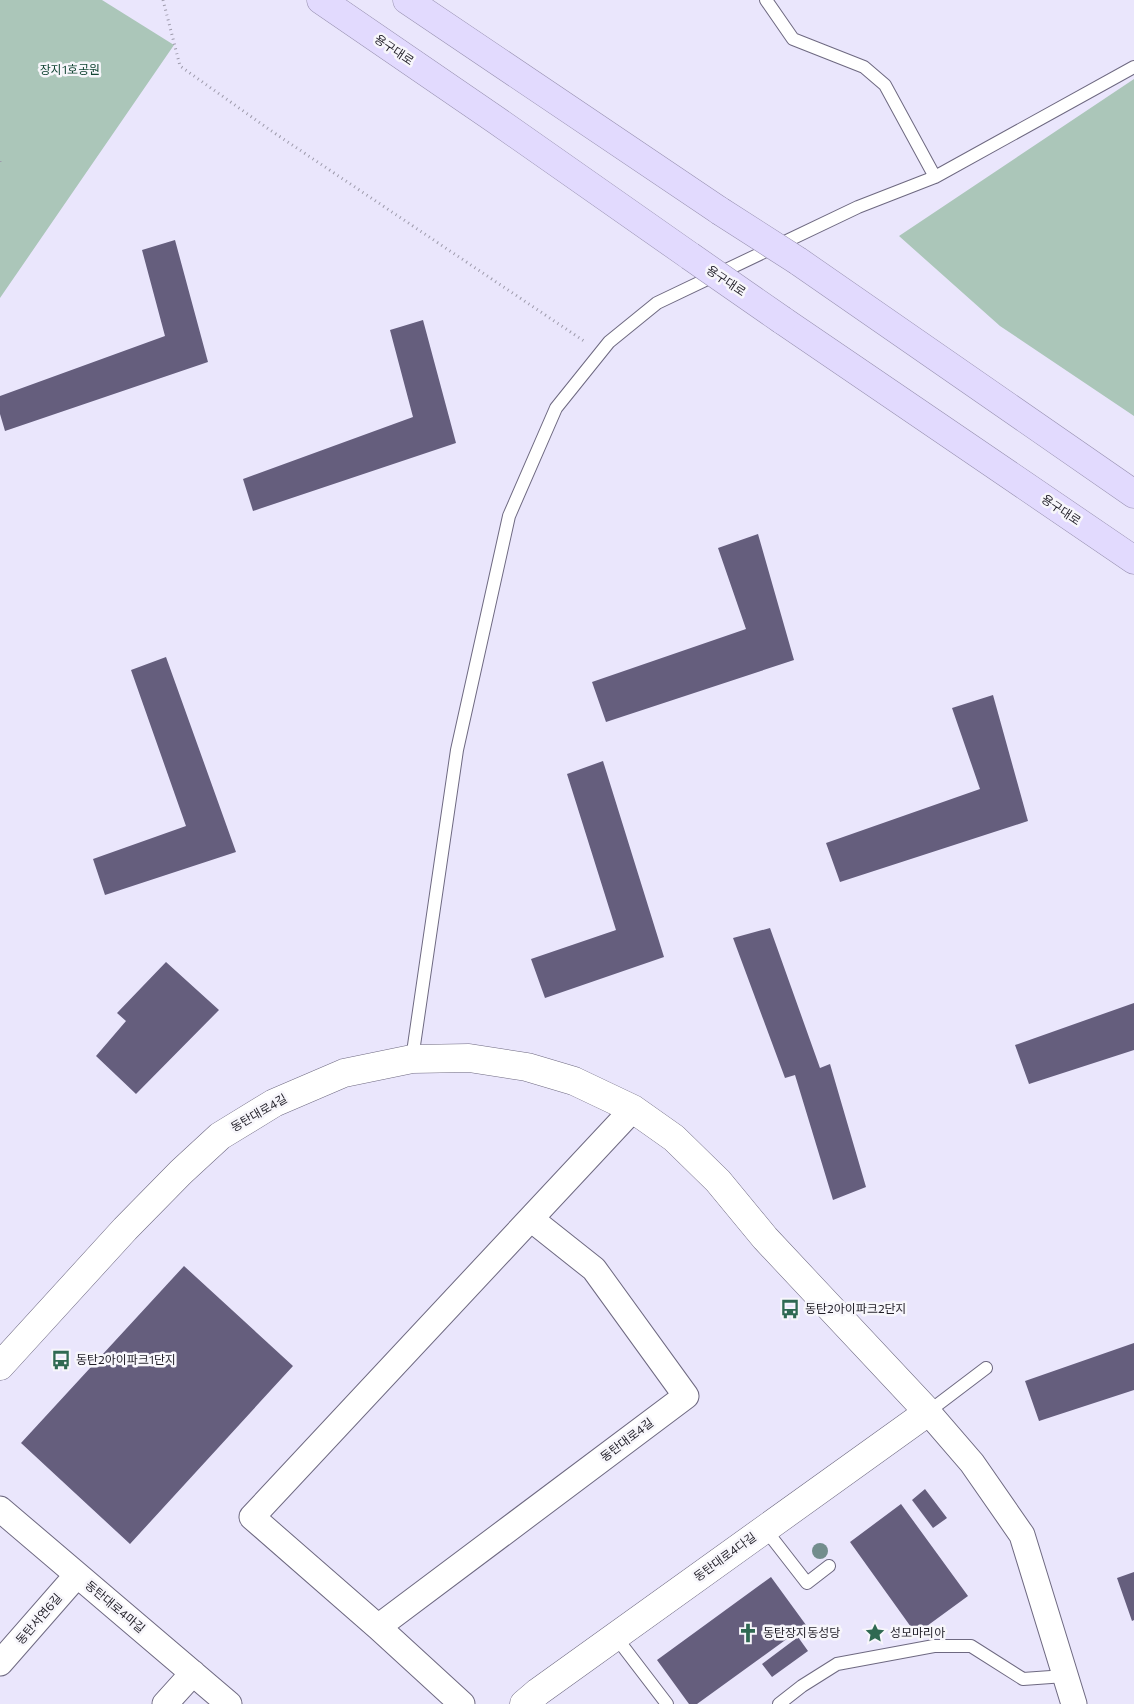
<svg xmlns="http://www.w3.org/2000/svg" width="1134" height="1704" viewBox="0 0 1134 1704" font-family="Commissioner,'Noto Sans KR',sans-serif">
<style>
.green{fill:#abc6b9}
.building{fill:#655e7d}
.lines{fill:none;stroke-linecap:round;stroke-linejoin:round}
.service-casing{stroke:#6e6981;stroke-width:14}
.minor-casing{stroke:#6e6981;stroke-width:27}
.tertiary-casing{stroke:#6e6981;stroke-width:29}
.trunk-casing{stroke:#9992b2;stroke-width:29}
.path{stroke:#9e9bac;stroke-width:3;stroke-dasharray:1 4;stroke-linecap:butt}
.service{stroke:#fff;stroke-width:12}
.minor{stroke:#fff;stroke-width:25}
.tertiary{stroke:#fff;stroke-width:28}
.trunk{stroke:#e2dafe;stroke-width:28}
.trunk-bridge-casing{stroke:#9992b2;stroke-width:29;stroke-linecap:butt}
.trunk-bridge{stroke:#e2dafe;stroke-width:28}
.tree{fill:#738d8d}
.labels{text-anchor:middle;stroke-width:5;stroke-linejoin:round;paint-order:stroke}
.street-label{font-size:12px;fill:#201e27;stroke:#f7f6fb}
.park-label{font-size:12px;fill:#124533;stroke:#f7f6fb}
.poi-label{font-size:12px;fill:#201e27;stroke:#f7f6fb;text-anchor:start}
</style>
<rect width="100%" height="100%" fill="#eae6fc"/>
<path class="green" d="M0 0H102L174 45 0 298Z
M1134 79V416L1000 326 899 236Z"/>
<path class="building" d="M175 240 208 362 5 431 0 414V396L165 336 142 250Z
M423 320 456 443 253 511 243 479 413 417 390 330Z
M758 534 794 660 606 722 592 682 746 629 718 548Z
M166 657 236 852 105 895 93 859 186 826 131 670Z
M993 695 1028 821 840 882 826 843 980 789 952 708Z
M603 761 664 957 545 998 531 959 616 930 567 774Z
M770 928 820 1068 830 1064 866 1187 833 1200 795 1075 785 1078 733 938Z
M166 962 219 1010 136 1094 96 1056 126 1021 117 1013Z
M1134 1003V1050L1029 1084 1015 1045Z
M184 1266 293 1366 130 1544 21 1443Z
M1134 1343V1390L1039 1421 1025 1381Z
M925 1489 947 1518 933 1528 912 1500Z
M901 1504 968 1596 916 1634 850 1542Z
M1134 1572V1620L1132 1621 1117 1578Z
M771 1577 806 1625 697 1704H689L657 1660Z
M798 1637 808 1651 772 1677 762 1664Z"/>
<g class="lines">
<defs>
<path id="service" d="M766 0 793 39 864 67 885 85 935 177
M412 1059 457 750 509 516 556 408 609 342 657 303 858 207 935 177 1134 67
M928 1412 986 1368
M765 1529 807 1583 829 1566
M615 1636 667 1704
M779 1704 802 1686 837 1664 934 1646H971L1023 1679 1065 1676"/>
<path id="minor" d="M928 1412 972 1463 1022 1535 1074 1704
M0 1509 229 1704
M378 1627 686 1396 594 1269 531 1219
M0 1663 77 1575
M165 1704 193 1673
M462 1704 378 1627 252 1517 633 1109"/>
<path id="tertiary" d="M0 1366 125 1229 181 1172 220 1136 274 1103 344 1073 412 1059 469 1058 527 1067 574 1081 633 1109 674 1138 718 1181 765 1238 928 1412 538 1692 524 1704"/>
<path id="trunk" d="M321 0 496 120 690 256
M407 0 720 211
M798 261 1134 494
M782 320 1134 560"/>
</defs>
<use href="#service" class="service-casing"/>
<use href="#minor" class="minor-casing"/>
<use href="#tertiary" class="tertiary-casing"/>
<use href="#trunk" class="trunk-casing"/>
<path class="path" d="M163 0 180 66 270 130 584 341
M0 161V162"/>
<use href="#service" class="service"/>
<use href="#minor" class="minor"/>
<use href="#tertiary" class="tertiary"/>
<use href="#trunk" class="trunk"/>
<defs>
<path id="trunk-bridge" d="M720 211 798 261
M690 256 782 320"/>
</defs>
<use href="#trunk-bridge" class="trunk-bridge-casing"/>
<use href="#trunk-bridge" class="trunk-bridge"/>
</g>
<circle class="tree" cx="820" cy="1551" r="8"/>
<defs>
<symbol id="bus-bare" viewBox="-9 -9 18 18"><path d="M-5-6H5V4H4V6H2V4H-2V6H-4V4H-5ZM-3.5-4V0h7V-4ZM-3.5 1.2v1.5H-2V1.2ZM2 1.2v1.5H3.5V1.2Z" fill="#2f6952" stroke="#f7f6fb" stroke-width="2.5" paint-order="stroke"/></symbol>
<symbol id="church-bare" viewBox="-9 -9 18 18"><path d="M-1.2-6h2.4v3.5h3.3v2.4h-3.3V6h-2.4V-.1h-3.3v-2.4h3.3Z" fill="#2f6952" stroke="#f7f6fb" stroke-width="2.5" paint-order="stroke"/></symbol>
<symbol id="sight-bare" viewBox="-9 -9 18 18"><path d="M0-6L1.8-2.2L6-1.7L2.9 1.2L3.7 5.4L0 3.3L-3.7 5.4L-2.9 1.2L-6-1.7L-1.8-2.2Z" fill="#2f6952" stroke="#f7f6fb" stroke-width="2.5" paint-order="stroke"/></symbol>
</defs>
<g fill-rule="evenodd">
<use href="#bus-bare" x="776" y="1295" width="28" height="28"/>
<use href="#bus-bare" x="47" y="1346" width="28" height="28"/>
<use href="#church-bare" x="734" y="1619" width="28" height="28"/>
<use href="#sight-bare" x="861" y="1619" width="28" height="28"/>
</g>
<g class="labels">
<g class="street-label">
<text transform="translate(394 50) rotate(34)" y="4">용구대로</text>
<text transform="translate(726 281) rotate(34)" y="4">용구대로</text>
<text transform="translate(1061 510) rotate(34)" y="4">용구대로</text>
<text transform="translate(259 1113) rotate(-30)" y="4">동탄대로4길</text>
<text transform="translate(627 1440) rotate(-37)" y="4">동탄대로4길</text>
<text transform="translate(725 1557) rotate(-36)" y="4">동탄대로4다길</text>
<text transform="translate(115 1607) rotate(40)" y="4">동탄대로4마길</text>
<text transform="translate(39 1619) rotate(-49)" y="4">동탄서연6길</text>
</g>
<g class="park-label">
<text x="70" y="74">장지1호공원</text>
</g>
<g class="poi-label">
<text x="805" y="1313">동탄2아이파크2단지</text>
<text x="76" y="1364">동탄2아이파크1단지</text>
<text x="763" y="1637">동탄장지동성당</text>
<text x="890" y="1637">성모마리아</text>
</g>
</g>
</svg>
